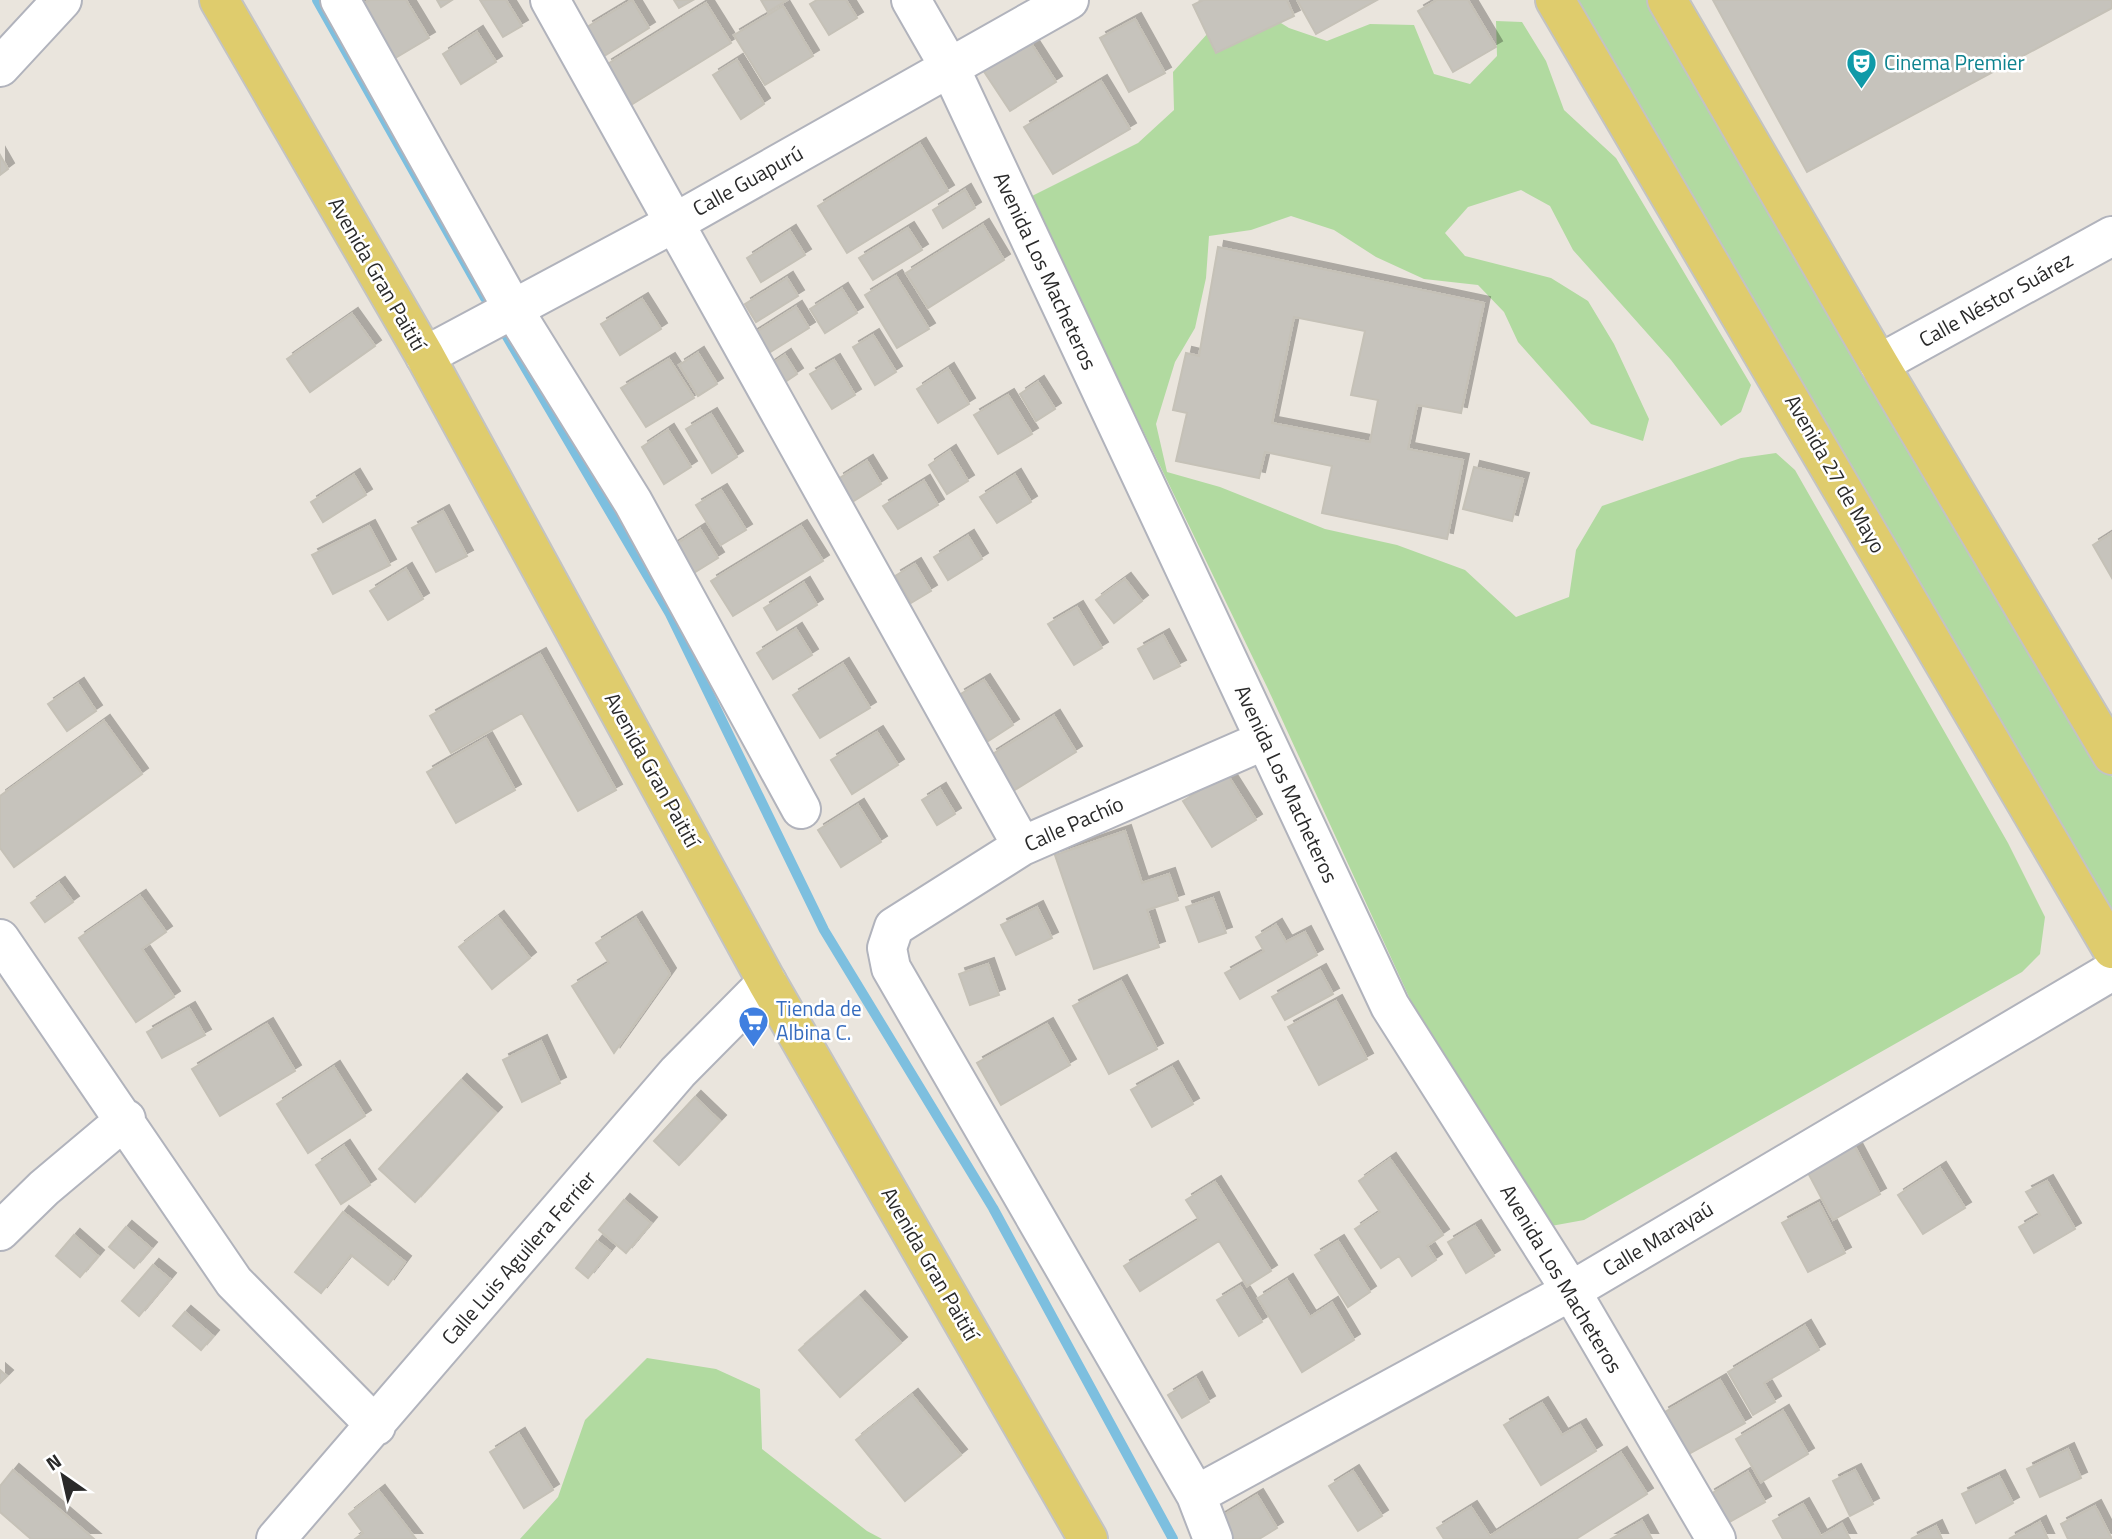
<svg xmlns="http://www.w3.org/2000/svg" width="2112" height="1539" viewBox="0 0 2112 1539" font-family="'Titillium Web',sans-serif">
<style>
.green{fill:#b1daa0}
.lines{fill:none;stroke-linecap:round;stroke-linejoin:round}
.stream{stroke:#7dbfdf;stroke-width:10}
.building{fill:#c6c3bc;stroke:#c5c1b7;stroke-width:2;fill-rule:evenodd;filter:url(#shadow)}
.minor-casing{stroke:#b1b3bc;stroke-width:42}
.major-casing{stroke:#c3c3c3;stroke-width:42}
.minor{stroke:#fff;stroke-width:38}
.major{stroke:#dfcc6d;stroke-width:38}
.labels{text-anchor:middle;stroke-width:5;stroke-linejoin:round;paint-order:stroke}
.culture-label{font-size:21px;fill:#0d838f;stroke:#fff;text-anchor:start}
.street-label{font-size:21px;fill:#2a2a2a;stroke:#fff}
.shop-label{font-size:21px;fill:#366cbe;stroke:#fff;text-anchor:start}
</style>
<defs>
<filter id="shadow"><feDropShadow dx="6" dy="-6" stdDeviation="0" flood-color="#0004"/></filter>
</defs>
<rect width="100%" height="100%" fill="#eae5dd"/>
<path class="green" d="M1577 0H1653L2112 777V917Z
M1257 8 1289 28 1327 41 1370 24 1414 25 1434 74 1470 84 1497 56 1496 21 1522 22 1546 61 1564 110 1616 158 1751 385 1741 412 1721 426 1671 360 1573 250 1550 206 1521 190 1468 207 1445 233 1465 256 1551 278 1588 301 1614 344 1649 419 1643 441 1591 424 1518 342 1504 312 1478 285 1424 279 1376 257 1334 230 1291 216 1251 230 1209 236 1206 278 1195 328 1175 362 1156 424 1167 472 1220 487 1325 529 1397 545 1465 570 1516 617 1569 597 1576 550 1602 506 1741 458 1776 453 1795 470 2008 843 2045 917 2040 954 2022 972 1584 1220 1551 1226 1426 1034 1268 689 1030 197 1138 143 1174 110 1173 72 1208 33Z
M647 1358 716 1369 760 1389 762 1449 867 1531 882 1539H520L558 1497 585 1420Z"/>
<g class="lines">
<path class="stream" d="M317 0 485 298
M506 335 670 614 824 930 993 1208 1173 1539"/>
</g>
<path class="building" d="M370 0H406L429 38 392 60 359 6Z
M437 0H452L441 7Z
M480 0H506L522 26 503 37Z
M632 0 649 28 604 56 587 27Z
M674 0H693L679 8Z
M761 0H787L768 12Z
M817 0H846L857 18 829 35 810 4Z
M1203 0H1287L1294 16 1216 53 1193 5Z
M1297 0H1377L1316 34Z
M1437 0H1468L1496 47 1453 72 1418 11Z
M1713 0H2112V8L1807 172Z
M706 3 731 43 631 105 606 65Z
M783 6 813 56 765 85 734 35Z
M1135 19 1165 73 1129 92 1100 38Z
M477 32 496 62 461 84 443 54Z
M1029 40 1056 82 1010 111 983 70Z
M737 60 764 104 741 119 713 75Z
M1101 81 1130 129 1053 174 1024 127Z
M920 144 948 191 847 253 818 206Z
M0 155 8 169 0 175Z
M965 190 975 208 943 228 933 210Z
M983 225 1004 260 928 308 906 273Z
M908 228 922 250 873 280 859 258Z
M790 231 805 255 761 282 747 258Z
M1218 247 1484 303 1461 413 1417 405 1408 449 1463 460 1447 539 1322 513 1332 466 1265 452 1259 478 1176 461 1187 413 1173 410 1186 353 1199 356ZM1294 317 1365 331 1351 395 1378 400 1370 442 1272 423Z
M896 276 929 329 897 348 865 295Z
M787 278 798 296 756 322 745 304Z
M842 289 857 313 825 333 810 309Z
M642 299 661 329 620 355 601 324Z
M796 307 809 328 764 356 750 336Z
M352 314 375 346 310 392 287 359Z
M873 335 896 372 875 385 853 347Z
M698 353 717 384 698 396 679 365Z
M785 355 797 374 779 386 767 367Z
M669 359 694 398 646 427 621 388Z
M834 360 855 395 832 409 810 374Z
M948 369 969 404 938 423 917 389Z
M1038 382 1055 409 1036 421 1020 394Z
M1008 395 1032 434 998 454 974 415Z
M711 414 737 457 712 473 686 429Z
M668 430 691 467 664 484 642 447Z
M950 451 968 481 947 494 929 465Z
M867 461 881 484 852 502 838 479Z
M1474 467 1523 479 1512 521 1463 509Z
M354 475 366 495 323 522 311 502Z
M1015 475 1031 502 997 523 980 497Z
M924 481 938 505 898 529 883 506Z
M721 490 746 530 721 545 696 505Z
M443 511 467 556 436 572 412 528Z
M369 526 390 565 333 594 312 555Z
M801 526 823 561 733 616 711 581Z
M700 529 718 558 687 577 670 548Z
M2112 533V578L2093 545Z
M968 536 982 559 948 580 934 557Z
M915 564 931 591 911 603 895 576Z
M406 569 423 599 388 620 370 591Z
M1125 579 1142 601 1114 623 1096 600Z
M804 583 817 605 777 630 764 608Z
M1077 607 1102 648 1074 665 1048 624Z
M796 629 812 655 773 679 757 653Z
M1163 635 1180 666 1154 679 1138 649Z
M540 654 616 790 578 811 522 713 451 753 430 716Z
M843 664 870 708 820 738 793 695Z
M984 680 1013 725 988 741 959 695Z
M78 684 96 711 67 731 48 704Z
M1054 716 1076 752 1013 791 991 755Z
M104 721 142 774 14 867 0 848V796Z
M877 732 898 765 852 794 831 760Z
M486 738 515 790 456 823 427 772Z
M1227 774 1256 820 1212 847 1183 801Z
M940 789 955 814 937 825 922 800Z
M858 805 881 842 841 867 818 830Z
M1125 831 1142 883 1169 874 1178 900 1147 910 1159 947 1094 969 1055 855Z
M59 883 73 902 45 922 31 903Z
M140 896 166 932 142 949 174 997 136 1022 79 938Z
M1213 898 1226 933 1199 942 1186 907Z
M1037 907 1052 938 1016 955 1001 925Z
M498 917 530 958 492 989 459 947Z
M636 918 670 974 614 1053 572 986 609 963 596 943Z
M1276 925 1286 942 1305 932 1317 955 1240 999 1225 973 1264 951 1256 937Z
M988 964 999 995 970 1005 959 974Z
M1320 970 1333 994 1285 1020 1272 997Z
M1121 981 1157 1049 1109 1074 1073 1006Z
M1336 1001 1367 1059 1319 1085 1288 1027Z
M189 1008 205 1035 162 1058 147 1032Z
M267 1024 295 1071 220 1116 192 1069Z
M1047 1024 1070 1065 1001 1105 977 1063Z
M541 1041 560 1083 522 1102 503 1060Z
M334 1067 365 1116 308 1153 277 1104Z
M1172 1067 1193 1104 1152 1127 1131 1090Z
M461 1080 496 1113 415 1202 379 1169Z
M695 1097 720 1121 679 1165 654 1141Z
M1854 1145 1880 1194 1833 1220 1807 1171Z
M344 1146 370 1185 341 1204 316 1165Z
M1390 1159 1443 1235 1427 1246 1436 1260 1412 1276 1399 1256 1381 1268 1355 1229 1380 1212 1359 1181Z
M1940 1168 1965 1208 1923 1234 1898 1195Z
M2047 1181 2075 1229 2034 1253 2019 1227 2040 1215 2026 1192Z
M1215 1182 1271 1271 1247 1286 1219 1241 1140 1291 1124 1266 1199 1220 1186 1200Z
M624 1200 651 1223 626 1253 599 1230Z
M1819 1203 1845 1253 1808 1272 1782 1223Z
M343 1212 405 1262 388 1285 351 1255 321 1293 295 1272Z
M1475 1226 1494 1256 1466 1273 1448 1242Z
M126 1227 151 1248 134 1268 109 1247Z
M74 1235 98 1256 80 1277 56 1256Z
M597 1241 610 1251 588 1278 576 1268Z
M1338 1241 1370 1292 1348 1307 1315 1255Z
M153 1265 170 1279 139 1316 122 1301Z
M1287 1280 1310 1317 1332 1303 1354 1340 1302 1372 1258 1298Z
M1240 1286 1262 1322 1239 1336 1217 1300Z
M859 1297 901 1343 840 1397 799 1350Z
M185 1312 213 1336 201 1350 173 1326Z
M1805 1326 1819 1350 1764 1383 1775 1402 1753 1415 1728 1372Z
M0 1370 7 1376 0 1383Z
M1196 1378 1209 1402 1182 1418 1168 1395Z
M1720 1380 1745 1423 1687 1455 1663 1413Z
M912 1395 961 1455 905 1501 856 1440Z
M1542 1403 1562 1435 1580 1425 1596 1451 1541 1485 1504 1425Z
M1783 1411 1808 1454 1761 1482 1736 1439Z
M519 1434 553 1490 524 1508 490 1452Z
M2068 1449 2081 1478 2040 1497 2027 1469Z
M1621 1453 1647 1494 1576 1539H1444L1437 1528 1471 1507 1490 1536Z
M13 1470 94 1539H31L0 1512V1486Z
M1855 1470 1873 1504 1850 1516 1833 1481Z
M1353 1471 1382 1516 1358 1531 1329 1486Z
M1748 1472 1765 1502 1726 1524 1709 1495Z
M1999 1476 2013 1503 1976 1523 1962 1494Z
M379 1491 416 1539H355L363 1533 349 1514Z
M1257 1495 1277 1528 1259 1539H1224L1214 1521Z
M1803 1504 1821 1536 1842 1524 1850 1539H1783L1773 1521Z
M2095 1506 2112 1539H2068L2061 1524Z
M1642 1521 1652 1539H1611Z
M2040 1522 2048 1539H2009Z
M1936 1526 1942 1539H1911Z"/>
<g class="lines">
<defs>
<path id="minor" d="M340 0 513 309 633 502 801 809
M550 0 1022 846
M911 0 950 68 1390 1006 1571 1291 1716 1539
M0 67 62 0
M425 356 676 222 1069 0
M1879 364 2112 236
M0 939 234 1282 376 1426
M0 1231 44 1188 126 1119
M1196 1495 1571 1291 2112 971
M276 1539 678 1072 767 982
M1213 1539 1196 1495 891 968 887 948 894 927 1022 846 1265 740"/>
<path id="major" d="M219 0 425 356 767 982 1088 1539
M1555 0 2112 949
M1667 0 1879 364 2112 755"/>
</defs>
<use href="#minor" class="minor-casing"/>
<use href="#major" class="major-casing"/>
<use href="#minor" class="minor"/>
<use href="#major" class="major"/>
</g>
<defs>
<symbol id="theatre-pin" viewBox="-11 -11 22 30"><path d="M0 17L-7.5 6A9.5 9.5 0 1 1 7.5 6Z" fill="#0f9aa8" stroke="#fff"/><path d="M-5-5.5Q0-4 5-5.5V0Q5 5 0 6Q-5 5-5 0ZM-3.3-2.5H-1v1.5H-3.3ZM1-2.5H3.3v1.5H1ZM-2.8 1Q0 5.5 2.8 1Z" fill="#fff"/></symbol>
<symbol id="supermarket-pin" viewBox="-11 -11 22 30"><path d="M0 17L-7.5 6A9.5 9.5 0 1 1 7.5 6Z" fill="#3f7fe0" stroke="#fff"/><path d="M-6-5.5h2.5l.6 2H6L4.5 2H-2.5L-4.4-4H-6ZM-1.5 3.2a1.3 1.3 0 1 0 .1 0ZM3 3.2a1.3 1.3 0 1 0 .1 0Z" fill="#fff"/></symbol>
</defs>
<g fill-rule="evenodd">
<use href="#theatre-pin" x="1844" y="46" width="35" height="47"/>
<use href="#supermarket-pin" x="736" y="1004" width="35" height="47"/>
</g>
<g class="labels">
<g class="culture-label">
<text x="1884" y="70">Cinema Premier</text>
</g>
<g class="street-label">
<text transform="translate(748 181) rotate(-29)" y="7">Calle Guapurú</text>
<text transform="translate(1045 271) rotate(65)" y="7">Avenida Los Macheteros</text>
<text transform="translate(377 274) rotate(60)" y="7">Avenida Gran Paitití</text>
<text transform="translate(1996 300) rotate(-29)" y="7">Calle Néstor Suárez</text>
<text transform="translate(1835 474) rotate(60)" y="7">Avenida 27 de Mayo</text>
<text transform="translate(652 770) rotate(61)" y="7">Avenida Gran Paitití</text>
<text transform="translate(1286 784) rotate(65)" y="7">Avenida Los Macheteros</text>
<text transform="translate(1074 824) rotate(-24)" y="7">Calle Pachío</text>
<text transform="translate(1658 1239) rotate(-31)" y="7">Calle Marayaú</text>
<text transform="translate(519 1258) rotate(-49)" y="7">Calle Luis Aguilera Ferrier</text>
<text transform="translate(930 1264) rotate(60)" y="7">Avenida Gran Paitití</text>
<text transform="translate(1561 1279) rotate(59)" y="7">Avenida Los Macheteros</text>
</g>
<g class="shop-label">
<text x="776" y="1016">Tienda de<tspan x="776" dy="24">Albina C.</tspan></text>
</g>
</g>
<g transform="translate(63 1476) rotate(326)" stroke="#ffffff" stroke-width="5" paint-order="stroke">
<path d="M0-5L12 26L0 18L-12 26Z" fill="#2a2a2a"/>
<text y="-10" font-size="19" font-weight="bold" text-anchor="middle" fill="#2a2a2a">N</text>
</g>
</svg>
